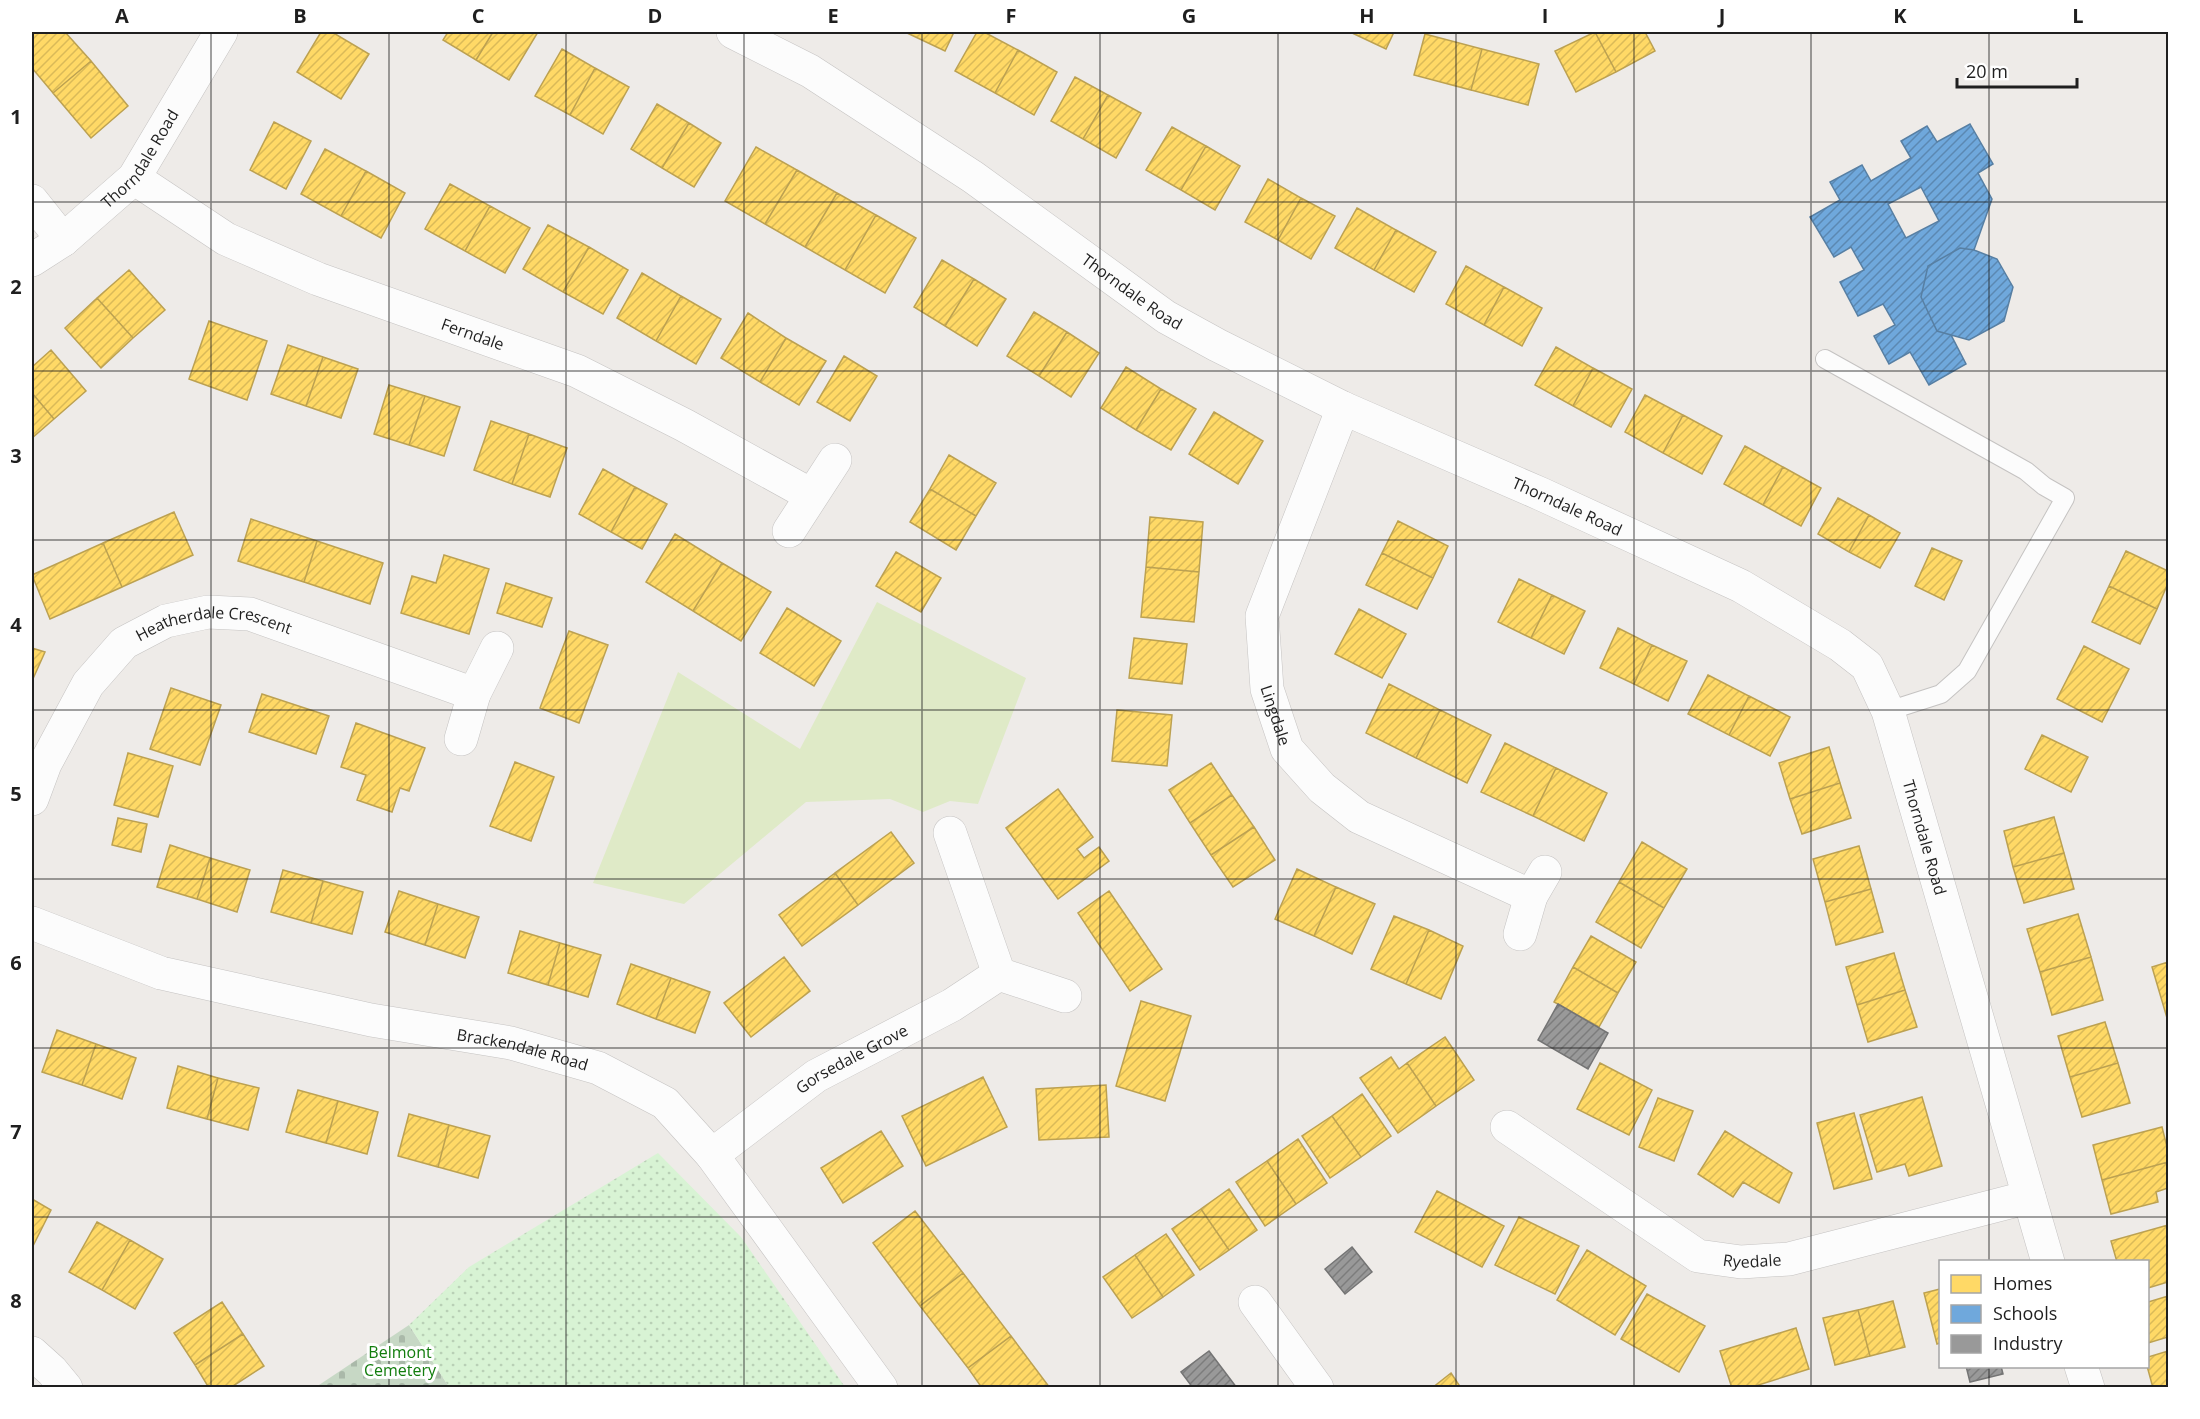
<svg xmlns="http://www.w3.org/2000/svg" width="2200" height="1419" viewBox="0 0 2200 1419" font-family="'Open Sans',sans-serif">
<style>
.grass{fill:#dfeac7}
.cemetery{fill:url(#cemetery-stones)}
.park{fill:url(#park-dots)}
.homes{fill:url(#homes-hatch);stroke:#bca151;stroke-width:1.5}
.schools{fill:url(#schools-hatch);stroke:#577fa3;stroke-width:1.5;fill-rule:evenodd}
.industry{fill:url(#industry-hatch);stroke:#747474;stroke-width:1.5}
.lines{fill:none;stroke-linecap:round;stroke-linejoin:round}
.service-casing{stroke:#c5c3c2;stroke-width:20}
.minor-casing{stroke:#c5c3c2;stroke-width:34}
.service{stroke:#fcfcfc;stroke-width:18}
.minor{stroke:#fcfcfc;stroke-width:33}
.grid{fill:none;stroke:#1f1f1f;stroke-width:1.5;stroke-opacity:0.55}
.labels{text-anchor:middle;stroke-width:6;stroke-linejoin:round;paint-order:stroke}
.street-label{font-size:16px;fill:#1f1f1f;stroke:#fff}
.park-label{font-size:16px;fill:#127d0d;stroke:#fff}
.neatline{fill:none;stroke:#1f1f1f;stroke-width:2}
.grid-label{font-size:20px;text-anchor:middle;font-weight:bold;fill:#1f1f1f}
</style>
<defs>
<pattern id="cemetery-stones" width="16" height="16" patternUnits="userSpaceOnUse" patternTransform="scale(1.5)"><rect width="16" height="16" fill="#c7d8c5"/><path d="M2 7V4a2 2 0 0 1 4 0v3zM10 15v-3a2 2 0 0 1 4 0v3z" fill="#aab9a9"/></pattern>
<pattern id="park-dots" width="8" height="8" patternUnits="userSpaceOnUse" patternTransform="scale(1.5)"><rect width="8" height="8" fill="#d8f3d4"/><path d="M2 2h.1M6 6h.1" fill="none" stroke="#b9d0b6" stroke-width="1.8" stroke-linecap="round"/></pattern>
<pattern id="homes-hatch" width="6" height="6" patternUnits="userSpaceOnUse" patternTransform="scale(1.5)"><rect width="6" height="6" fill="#ffd966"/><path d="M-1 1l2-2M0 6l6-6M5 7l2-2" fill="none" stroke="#daba58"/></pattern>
<pattern id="schools-hatch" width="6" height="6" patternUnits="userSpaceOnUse" patternTransform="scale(1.5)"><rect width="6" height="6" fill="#6fa8dc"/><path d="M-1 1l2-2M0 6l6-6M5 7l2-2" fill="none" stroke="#5b88b2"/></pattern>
<pattern id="industry-hatch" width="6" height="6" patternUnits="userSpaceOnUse" patternTransform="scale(1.5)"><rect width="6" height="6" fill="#999"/><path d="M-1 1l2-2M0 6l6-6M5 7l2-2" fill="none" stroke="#7c7c7c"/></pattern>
</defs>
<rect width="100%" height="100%" fill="#eeebe8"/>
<path class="grass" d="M877 602 1026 678 978 804 950 801 923 812 890 799 806 802 684 904 593 883 678 672 800 749Z"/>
<path class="cemetery" d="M409 1325 449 1387H316Z"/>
<path class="park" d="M658 1153 741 1237 845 1387H449L409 1325 469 1267Z"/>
<path class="homes" d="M35 32H65L91 61 53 93 32 68V34Z
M321 32H332L369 54 341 99 297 72Z
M448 32H493L476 60 443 40Z
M493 32H538L509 80 476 60Z
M905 32H954L945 51Z
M977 32H984L1018 50 995 93 955 71Z
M1350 32H1394L1386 49Z
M1595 32 1616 72 1576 92 1555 51Z
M1595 32H1645L1655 51 1616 72Z
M1425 34 1482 49 1471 90 1414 75Z
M562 49 595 68 570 115 535 96Z
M1482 49 1539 64 1528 105 1471 90Z
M1018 50 1057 72 1034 115 995 93Z
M91 61 128 106 91 138 53 93Z
M595 68 629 87 603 134 570 115Z
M1075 77 1108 95 1083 139 1051 121Z
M1108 95 1141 113 1116 158 1083 139Z
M657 104 689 123 662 168 631 149Z
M274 122 311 141 286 189 250 170Z
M689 123 721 143 694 187 662 168Z
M1172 127 1206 146 1181 190 1146 170Z
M1206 146 1240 166 1215 210 1181 190Z
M756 147 797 170 765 224 725 201Z
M325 149 366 171 341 216 301 194Z
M797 170 837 193 805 247 765 224Z
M366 171 405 193 381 238 341 216Z
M1268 179 1301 198 1278 240 1245 222Z
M450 184 490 206 465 251 425 229Z
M837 193 876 215 845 270 805 247Z
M1301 198 1335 216 1311 259 1278 240Z
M490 206 530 228 505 273 465 251Z
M1357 208 1396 230 1374 270 1335 248Z
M876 215 916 238 885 293 845 270Z
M548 225 589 247 563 292 523 269Z
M1396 230 1436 252 1414 292 1374 270Z
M589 247 628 270 603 314 563 292Z
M942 260 974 279 945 326 914 307Z
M1466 266 1504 287 1484 325 1446 304Z
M129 270 165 310 133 338 97 298Z
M642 273 681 296 656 341 617 318Z
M974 279 1006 299 977 346 945 326Z
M1504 287 1542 308 1522 346 1484 325Z
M681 296 721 319 696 364 656 341Z
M97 298 133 338 101 368 65 328Z
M1034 312 1067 332 1039 376 1007 356Z
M748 313 786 338 760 382 721 358Z
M209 321 267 341 247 400 189 379Z
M1067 332 1099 353 1071 397 1039 376Z
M786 338 826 361 799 405 760 382Z
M288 345 323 357 306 406 271 394Z
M1556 347 1593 368 1573 406 1535 385Z
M51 350 86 391 54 419 32 393V367Z
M844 356 877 376 850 421 817 402Z
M323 357 358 369 341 418 306 406Z
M1126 367 1161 389 1136 430 1101 408Z
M1593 368 1632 389 1611 427 1573 406Z
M389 385 425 396 409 445 374 434Z
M1161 389 1196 409 1171 450 1136 430Z
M32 393 54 419 32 438Z
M1645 395 1683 415 1663 453 1625 432Z
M425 396 460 407 444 456 409 445Z
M1214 412 1263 441 1238 484 1189 454Z
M1683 415 1722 436 1702 474 1663 453Z
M491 421 529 434 512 484 474 470Z
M529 434 567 448 550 497 512 484Z
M1745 446 1783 467 1763 505 1724 484Z
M949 455 996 483 976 516 930 489Z
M1783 467 1821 488 1801 526 1763 505Z
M603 469 635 487 611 532 579 514Z
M635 487 667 504 642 549 611 532Z
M930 489 976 516 956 550 910 522Z
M1838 498 1869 515 1849 552 1818 534Z
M174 512 193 555 122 587 103 543Z
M1869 515 1900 533 1880 568 1849 552Z
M1150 517 1203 522 1199 572 1146 567Z
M251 519 317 541 304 582 238 561Z
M1398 521 1448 546 1433 578 1382 553Z
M675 534 722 563 693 611 646 582Z
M317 541 383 563 370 604 304 582Z
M103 543 122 587 50 619 32 575Z
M1932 548 1962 561 1944 600 1915 586Z
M2126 551 2168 571V583L2157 609 2109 586Z
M896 552 941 578 921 612 876 586Z
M1382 553 1433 578 1417 609 1366 585Z
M444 555 489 569 469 634 401 613 412 576 436 583Z
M722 563 771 592 741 641 693 611Z
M1146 567 1199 572 1194 622 1141 617Z
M1519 579 1552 595 1531 638 1498 622Z
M506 583 552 598 542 627 497 613Z
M2109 586 2157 609 2140 644 2092 622Z
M1552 595 1585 611 1564 654 1531 638Z
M787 608 841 641 814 686 760 653Z
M1359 609 1406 634 1382 678 1335 654Z
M1618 628 1652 645 1634 684 1600 668Z
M569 631 608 645 579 723 540 708Z
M1134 638 1187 644 1182 684 1129 678Z
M1652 645 1687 661 1668 701 1634 684Z
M2084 646 2129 669 2102 722 2057 699Z
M32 648 45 652 32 681Z
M1708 675 1749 696 1729 735 1688 714Z
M1389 684 1440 710 1416 758 1366 733Z
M171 688 221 705 200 765 150 749Z
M262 694 329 716 316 754 249 732Z
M1749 696 1790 717 1770 756 1729 735Z
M1117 710 1172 715 1167 766 1112 761Z
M1440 710 1491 735 1467 783 1416 758Z
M356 723 425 748 409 791 400 788 392 812 357 800 366 775 341 767Z
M2042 735 2088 757 2071 792 2025 769Z
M1505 743 1556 768 1533 816 1481 792Z
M1829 747 1840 783 1790 799 1779 763Z
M128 753 173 766 158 817 114 805Z
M515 762 554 777 531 841 490 826Z
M1211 763 1232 795 1190 823 1169 790Z
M1556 768 1607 793 1584 841 1533 816Z
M1840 783 1851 818 1802 834 1790 799Z
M1058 789 1093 837 1077 849 1084 858 1099 847 1109 861 1058 899 1006 828Z
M1232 795 1254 827 1211 855 1190 823Z
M2054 817 2064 853 2013 867 2004 831Z
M118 818 147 824 141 852 112 845Z
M1254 827 1275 860 1233 887 1211 855Z
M891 832 914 863 858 905 835 873Z
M1642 842 1687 869 1664 908 1619 882Z
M170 845 210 858 197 899 157 887Z
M1859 846 1871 889 1825 902 1813 859Z
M2064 853 2074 889 2024 903 2013 867Z
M210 858 250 870 237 912 197 899Z
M1297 869 1336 887 1314 936 1275 919Z
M283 870 323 881 311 923 271 912Z
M835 873 858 905 802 946 779 915Z
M323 881 363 892 352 934 311 923Z
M1619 882 1664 908 1641 948 1596 922Z
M1336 887 1375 904 1352 954 1314 936Z
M1871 889 1883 932 1836 945 1825 902Z
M399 891 438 904 425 945 385 932Z
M1109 891 1162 969 1130 991 1078 913Z
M438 904 479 917 465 958 425 945Z
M2078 914 2091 957 2040 972 2027 929Z
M1394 916 1429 930 1406 984 1371 969Z
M1429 930 1463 946 1441 999 1406 984Z
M520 931 560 943 548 985 508 973Z
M1591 936 1636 962 1618 993 1573 967Z
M560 943 601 955 588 997 548 985Z
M1894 953 1905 990 1857 1005 1846 967Z
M784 957 810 991 751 1037 724 1003Z
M2091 957 2103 1000 2052 1015 2040 972Z
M2168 962V1017L2167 1018 2152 967Z
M631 964 671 978 656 1019 617 1004Z
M1573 967 1618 993 1599 1027 1554 1002Z
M671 978 710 992 695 1033 656 1019Z
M1905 990 1917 1027 1868 1042 1857 1005Z
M1141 1001 1191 1016 1165 1101 1116 1086Z
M2105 1022 2118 1063 2070 1077 2058 1036Z
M57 1030 96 1044 82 1085 42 1072Z
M1445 1037 1474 1080 1436 1106 1407 1063Z
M96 1044 136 1058 122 1099 82 1085Z
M1391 1057 1399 1069 1407 1063 1436 1106 1398 1133 1360 1078Z
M1600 1063 1652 1090 1629 1135 1577 1109Z
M2118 1063 2130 1103 2082 1117 2070 1077Z
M178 1066 218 1078 207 1119 167 1108Z
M983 1077 1007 1127 926 1166 902 1116Z
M218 1078 259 1088 248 1130 207 1119Z
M1106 1085 1109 1137 1039 1140 1036 1089Z
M298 1090 338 1101 326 1143 286 1132Z
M1362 1094 1391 1136 1361 1157 1332 1116Z
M1922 1097 1942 1166 1909 1176 1905 1164 1877 1172 1860 1115Z
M1658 1098 1693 1111 1674 1161 1639 1147Z
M338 1101 378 1112 367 1154 326 1143Z
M1854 1113 1872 1179 1834 1189 1817 1123Z
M409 1114 449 1125 438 1167 398 1156Z
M1332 1116 1361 1157 1330 1178 1302 1136Z
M449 1125 490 1136 478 1178 438 1167Z
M2162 1127 2168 1151V1162L2102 1180 2093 1145Z
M881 1131 903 1166 843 1203 821 1168Z
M1725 1131 1792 1173 1779 1203 1743 1182 1733 1197 1698 1174Z
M1298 1139 1327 1183 1296 1204 1267 1161Z
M1267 1161 1296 1204 1265 1226 1236 1182Z
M2168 1162V1188L2156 1192 2158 1202 2111 1214 2102 1180Z
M1229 1189 1257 1230 1229 1250 1201 1209Z
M1437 1191 1504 1226 1482 1267 1415 1232Z
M32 1199 51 1210 32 1248Z
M1201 1209 1229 1250 1200 1270 1172 1229Z
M915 1211 963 1273 920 1306 873 1243Z
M1519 1217 1579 1246 1555 1294 1495 1265Z
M97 1222 130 1240 102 1290 69 1272Z
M2168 1225V1282L2148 1288V1262H2117L2111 1241Z
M1166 1234 1194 1275 1163 1297 1135 1255Z
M130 1240 163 1259 135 1309 102 1290Z
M1587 1250 1646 1286 1615 1335 1557 1300Z
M1135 1255 1163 1297 1132 1318 1103 1277Z
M963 1273 1011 1336 968 1368 920 1306Z
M1940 1289V1343L1937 1344 1924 1293Z
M1647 1294 1705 1326 1679 1372 1621 1339Z
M2168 1296V1337L2148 1343V1302Z
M1893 1301 1905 1347 1870 1356 1858 1310Z
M222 1302 243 1334 195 1365 174 1333Z
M1858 1310 1870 1356 1835 1365 1823 1318Z
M1796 1328 1809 1369 1749 1388H1732L1720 1351Z
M243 1334 264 1366 230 1388H209L195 1365Z
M1011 1336 1050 1388H982L968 1368Z
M2168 1351V1388H2153L2147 1366 2148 1357Z
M1451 1373 1461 1388H1432Z"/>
<path class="schools" d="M1970 124 1993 164 1978 173 1992 199 1974 250 1960 248 1928 266 1921 297 1937 331 1951 335 1966 364 1929 385 1910 352 1889 364 1874 336 1895 325 1883 304 1858 316 1840 282 1864 270 1851 247 1834 257 1810 217 1840 200 1830 182 1862 165 1871 181 1911 158 1901 141 1927 126 1937 142ZM1921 187 1939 221 1906 238 1888 204Z
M1960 248 1974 250 1997 259 2013 287 2004 321 1969 340 1937 331 1921 297 1928 266Z"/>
<path class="industry" d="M1558 1004 1608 1033 1588 1069 1538 1040Z
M1352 1247 1372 1272 1345 1294 1325 1269Z
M1209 1351 1237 1388H1193L1181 1372Z
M1966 1366H2001L2003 1374 1970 1382Z"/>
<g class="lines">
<defs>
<path id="service" d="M1825 359 2026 471 2044 486 2065 498 1967 671 1941 694 1888 711"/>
<g id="minor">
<path id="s1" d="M733 32 810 71 973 177 1166 317 1217 345 1343 408 1541 494 1741 586 1840 645 1867 666 1888 711 2048 1262"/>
<path id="s2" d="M134 178 226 239 318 279 577 371 684 425 811 495"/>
<path d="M32 201 63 240"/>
<path id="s3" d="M32 260 63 240 134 178 221 32"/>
<path id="s4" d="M1343 408 1262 616 1267 689 1287 749 1322 788 1359 817 1531 896"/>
<path d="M789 531 835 460"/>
<path d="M461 739 474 694 497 648"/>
<path id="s5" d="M32 799 45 764 88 684 124 643 166 621 208 612 250 614 474 694"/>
<path d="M950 833 999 974 1065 996"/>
<path id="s6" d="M32 923 161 973 371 1020 511 1043 598 1068 665 1103 712 1155 881 1388"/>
<path d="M1520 934 1531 896 1545 872"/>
<path id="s7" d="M1507 1127 1698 1256 1741 1262 1789 1259 2029 1197"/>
<path id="s8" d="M712 1155 816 1076 952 1005 999 974"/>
<path d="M1255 1302 1317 1388"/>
<path d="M32 1353 52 1371 66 1388"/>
<path d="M2081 1366 2088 1388"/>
</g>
</defs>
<use href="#service" class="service-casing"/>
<use href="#minor" class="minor-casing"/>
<use href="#service" class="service"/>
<use href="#minor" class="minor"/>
</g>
<path class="grid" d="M211 32V1388M389 32V1388M566 32V1388M744 32V1388M922 32V1388M1100 32V1388M1278 32V1388M1456 32V1388M1634 32V1388M1811 32V1388M1989 32V1262M32 202H2168M32 371H2168M32 540H2168M32 710H2168M32 879H2168M32 1048H2168M32 1217H2168M1989 1366V1388"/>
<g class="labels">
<g class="street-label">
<text dy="6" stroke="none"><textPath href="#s3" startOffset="150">Thorndale Road</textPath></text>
<text dy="6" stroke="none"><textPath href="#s1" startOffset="477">Thorndale Road</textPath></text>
<text dy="6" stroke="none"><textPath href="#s2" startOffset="375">Ferndale</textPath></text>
<text dy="6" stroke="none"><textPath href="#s1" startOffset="963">Thorndale Road</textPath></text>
<text dy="6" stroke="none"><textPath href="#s5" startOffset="278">Heatherdale Crescent</textPath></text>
<text dy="6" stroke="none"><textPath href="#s4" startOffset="324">Lingdale</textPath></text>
<text dy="6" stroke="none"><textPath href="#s1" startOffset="1485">Thorndale Road</textPath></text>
<text dy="6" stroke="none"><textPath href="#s6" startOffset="508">Brackendale Road</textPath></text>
<text dy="6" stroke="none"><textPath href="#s8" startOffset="170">Gorsedale Grove</textPath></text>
<text dy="6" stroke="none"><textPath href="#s7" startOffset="285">Ryedale</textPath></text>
</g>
<g class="park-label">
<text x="400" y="1358">Belmont<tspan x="400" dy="18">Cemetery</tspan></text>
</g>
</g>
<rect width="2200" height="1419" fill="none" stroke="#ffffff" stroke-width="66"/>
<rect x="1939" y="1260" width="210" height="108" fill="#ffffff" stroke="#a5a5a5" stroke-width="1.5"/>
<rect x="1951" y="1275" width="30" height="18" fill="#ffd966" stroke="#a5a5a5" stroke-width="1.5"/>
<text x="1993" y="1290" font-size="18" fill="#1f1f1f">Homes</text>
<rect x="1951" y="1305" width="30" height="18" fill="#6fa8dc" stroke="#a5a5a5" stroke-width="1.5"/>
<text x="1993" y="1320" font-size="18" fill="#1f1f1f">Schools</text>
<rect x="1951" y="1335" width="30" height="18" fill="#999999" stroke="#a5a5a5" stroke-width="1.5"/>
<text x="1993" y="1350" font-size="18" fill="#1f1f1f">Industry</text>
<path d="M1957 78v9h120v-9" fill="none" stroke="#1f1f1f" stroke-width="3"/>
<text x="1966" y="78" font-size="18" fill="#1f1f1f" stroke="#ffffff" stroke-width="4.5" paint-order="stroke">20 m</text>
<rect x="33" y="33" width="2134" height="1353" class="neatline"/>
<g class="grid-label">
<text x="122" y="23">A</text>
<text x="300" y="23">B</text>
<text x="478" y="23">C</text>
<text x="655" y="23">D</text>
<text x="833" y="23">E</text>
<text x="1011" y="23">F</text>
<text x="1189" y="23">G</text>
<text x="1367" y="23">H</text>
<text x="1545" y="23">I</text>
<text x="1722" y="23">J</text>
<text x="1900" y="23">K</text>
<text x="2078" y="23">L</text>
<text x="16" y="124">1</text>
<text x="16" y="294">2</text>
<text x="16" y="463">3</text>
<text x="16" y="632">4</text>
<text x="16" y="801">5</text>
<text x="16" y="970">6</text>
<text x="16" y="1139">7</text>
<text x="16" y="1308">8</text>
</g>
</svg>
